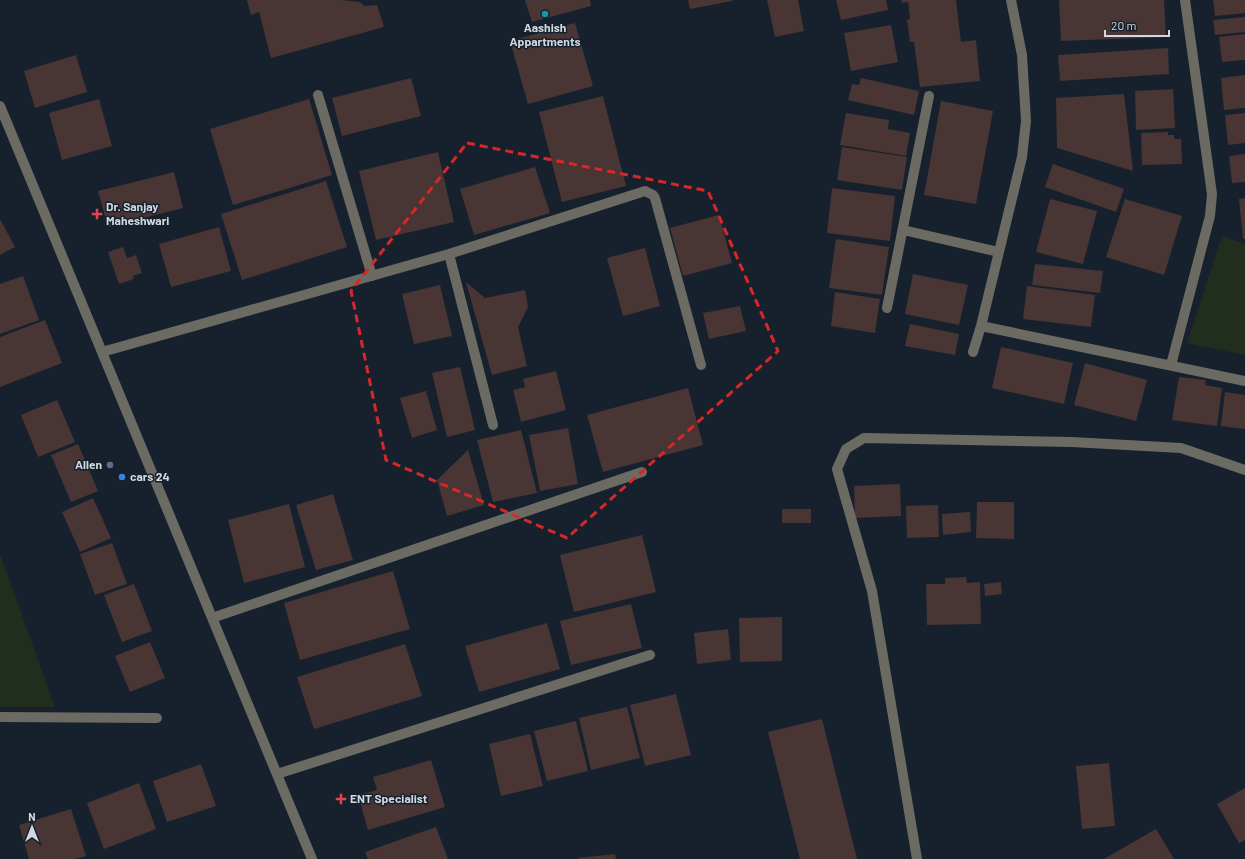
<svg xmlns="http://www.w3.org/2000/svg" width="1245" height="859" viewBox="0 0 1245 859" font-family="Barlow,sans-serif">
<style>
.green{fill:#212e1e}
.building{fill:#483534}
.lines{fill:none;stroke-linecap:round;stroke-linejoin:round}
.minor{stroke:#6b6b63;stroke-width:10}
.marked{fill:none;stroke:#d62828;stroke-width:3;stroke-dasharray:8 5;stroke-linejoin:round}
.culture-dot{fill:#0f9aa8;stroke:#16212d;stroke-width:1.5}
.health-dot{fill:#e0444e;stroke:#16212d;stroke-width:1.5}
.service-dot{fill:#5c6f8a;stroke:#16212d;stroke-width:1.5}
.shop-dot{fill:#3f7fe0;stroke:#16212d;stroke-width:1.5}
.labels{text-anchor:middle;stroke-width:3;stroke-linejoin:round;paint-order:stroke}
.poi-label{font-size:12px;font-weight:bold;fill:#d1d8e0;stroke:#16212d;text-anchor:start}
</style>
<rect width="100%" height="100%" fill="#16212d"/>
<path class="green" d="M1222 236 1245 244V355L1187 343Z
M0 554 55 707H0Z"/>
<path class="building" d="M247 0H341L360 2 364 6 377 5 384 27 271 58 259 12 251 15Z
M525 0H590L591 6 532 22Z
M688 0H732V1L690 9Z
M767 0H798L804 31 775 37Z
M836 0H886L888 10 841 20Z
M901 0H956L961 42 976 40 980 81 920 87 914 42H910L907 20 910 19 908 2 902 3Z
M1059 0H1164L1166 37 1061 41Z
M1213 0H1245V13L1215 16Z
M1245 17V32L1215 35 1213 20Z
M575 23 593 86 528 104 510 41Z
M891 25 898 62 851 71 844 33Z
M1245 34V60L1222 62 1219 37Z
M1168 48 1169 74 1060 81 1058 55Z
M76 55 87 92 35 108 24 71Z
M1245 75V108L1224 110 1221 78Z
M411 78 421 116 342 136 332 98Z
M861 78 919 91 914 115 848 100 852 84 859 85Z
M1173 89 1175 128 1136 130 1135 91Z
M1124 94 1133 171 1057 148 1056 98Z
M603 96 626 186 562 202 539 112Z
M99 99 112 146 62 160 49 113Z
M309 99 332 175 233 205 210 129Z
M941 101 993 111 976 204 924 195Z
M846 113 889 120 888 129 910 133 906 156 840 145Z
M1245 113V143L1228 145 1225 115Z
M1168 132V135H1174V139H1181L1182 164 1142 165 1141 133Z
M842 147 907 157 902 190 837 180Z
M438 152 454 222 376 240 359 171Z
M1245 154V182L1232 183 1229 156Z
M1053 164 1124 189 1116 212 1045 187Z
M535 167 550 213 474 235 460 189Z
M174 172 183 208 108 227 98 191Z
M326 181 347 247 242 280 221 214Z
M832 188 895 196 890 241 827 233Z
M1245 198V239H1243L1239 199Z
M1050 199 1097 211 1083 264 1036 252Z
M1125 199 1182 216 1164 275 1106 257Z
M719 215 732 263 683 276 670 228Z
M0 219 15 247 0 255Z
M219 227 231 271 171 287 159 244Z
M836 239 889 247 882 295 829 288Z
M123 247 127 258 136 255 142 273 133 276 134 279 119 284 108 252Z
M645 248 660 306 623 316 607 258Z
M1035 264 1103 271 1100 293 1032 285Z
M913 274 968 285 959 325 905 314Z
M23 276 39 320 0 334V284Z
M466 282 485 298 525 290 528 307 518 327 527 366 492 375Z
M440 285 452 336 414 344 402 294Z
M1027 286 1095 295 1091 327 1023 319Z
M835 292 880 299 875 333 831 326Z
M740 306 746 331 709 339 703 313Z
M45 320 62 363 0 387V337Z
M910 324 959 334 955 355 905 346Z
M1001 347 1073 363 1064 404 992 388Z
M1085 363 1147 380 1136 421 1074 405Z
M460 367 475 430 447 437 432 373Z
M556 371 566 410 521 422 513 390 525 387 523 379Z
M1179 377 1206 380 1205 385 1222 388 1217 426 1172 420Z
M688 388 703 445 603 472 587 415Z
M426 391 437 430 412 438 400 398Z
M1225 392 1245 395V429L1221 426Z
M57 400 75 442 38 457 21 415Z
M568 428 578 484 540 491 529 435Z
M521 430 537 493 493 502 477 440Z
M78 444 98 491 71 502 51 455Z
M468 450 484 505 447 516 437 480Z
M900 484 901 516 855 518 854 486Z
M333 494 353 560 316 570 296 505Z
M93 498 111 538 80 552 62 512Z
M977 502H1014V539L976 538Z
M289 504 305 567 244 583 228 520Z
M938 505 939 537 907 538 906 506Z
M782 509H811V523H782Z
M970 512 971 532 943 535 942 514Z
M642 535 656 592 574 612 560 555Z
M112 543 127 584 95 595 80 554Z
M393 571 410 629 300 660 284 603Z
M966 577 967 583 980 582 981 624 927 625 926 584H945V578Z
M1001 582 1002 594 985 596 984 584Z
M134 584 152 631 122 642 104 595Z
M631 604 642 648 571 665 560 621Z
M782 617V661L740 662 739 618Z
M547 623 560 669 479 692 465 646Z
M728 629 731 660 697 664 694 633Z
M150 642 165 678 130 692 115 656Z
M405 644 422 696 314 729 297 677Z
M676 694 691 755 645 766 630 705Z
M627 707 640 758 591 770 579 718Z
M822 719 857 859H800L768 732Z
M576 721 588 771 547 781 534 731Z
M530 734 543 786 501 796 489 744Z
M431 760 445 807 368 830 358 795 377 790 373 777Z
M1109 763 1115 826 1082 829 1076 766Z
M201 764 216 806 167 822 153 781Z
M139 783 156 829 104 849 87 803Z
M1245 788V840L1239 843 1217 804Z
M71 809 86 856 75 859H29L19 825Z
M436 827 448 859H368L365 852Z
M1156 829 1174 859H1104Z
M615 854 616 859H578V858Z"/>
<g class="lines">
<path class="minor" d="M318 95 372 276
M0 106 312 859
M903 230 999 252
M449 254 493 425
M887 308 929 96
M981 326 1245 381
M102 352 449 254 645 191 653 195 655 198 701 365
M973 352 981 326 1022 157 1026 121 1022 55 1011 0
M1171 365 1210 216 1212 194 1185 0
M212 618 642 472
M0 717 157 718
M277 774 650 655
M917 859 872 591 837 469 846 449 864 438 1072 442 1181 448 1245 470"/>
</g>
<path class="marked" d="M467 143 708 191 778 351 567 538 386 460 351 291Z"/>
<circle class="culture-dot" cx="545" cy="14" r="4"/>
<g class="health-dot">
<path d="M95 208h4v4h4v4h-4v4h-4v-4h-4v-4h4z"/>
<path d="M339 793h4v4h4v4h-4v4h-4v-4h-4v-4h4z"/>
</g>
<circle class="service-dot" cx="110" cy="465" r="4"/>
<circle class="shop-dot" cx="122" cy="477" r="4"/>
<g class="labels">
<g class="poi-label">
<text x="545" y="32" text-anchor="middle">Aashish<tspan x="545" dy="14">Appartments</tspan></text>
<text x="106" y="211">Dr. Sanjay<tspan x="106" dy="14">Maheshwari</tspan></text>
<text x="102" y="469" text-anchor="end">Allen</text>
<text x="130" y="481">cars 24</text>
<text x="350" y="803">ENT Specialist</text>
</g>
</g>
<g transform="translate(32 827)" stroke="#16212d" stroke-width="3" paint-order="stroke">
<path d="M0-3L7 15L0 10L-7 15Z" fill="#d1d8e0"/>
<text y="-6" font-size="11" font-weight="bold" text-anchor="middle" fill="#d1d8e0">N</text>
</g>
<path d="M1105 30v6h64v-6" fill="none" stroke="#d1d8e0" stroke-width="2"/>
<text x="1111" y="30" font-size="12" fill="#d1d8e0" stroke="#16212d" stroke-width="3" paint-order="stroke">20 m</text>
</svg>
